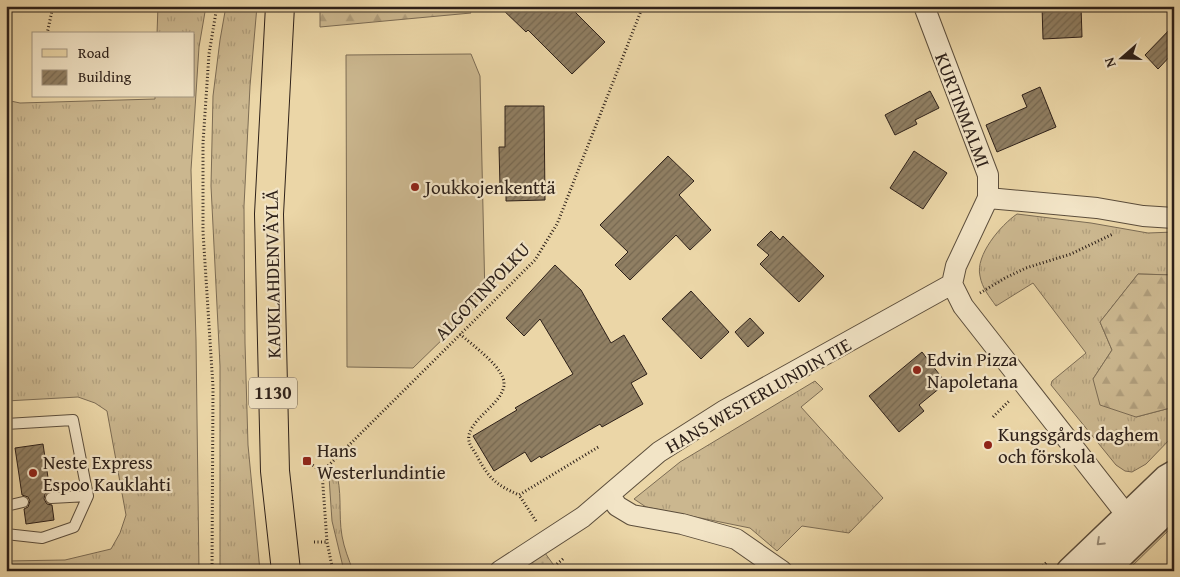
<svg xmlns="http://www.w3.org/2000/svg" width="1180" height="577" viewBox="0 0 1180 577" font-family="'Gentium Book Plus',serif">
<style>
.grass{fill:url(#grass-tufts);stroke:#7c6c54}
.forest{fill:url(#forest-firs);stroke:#7c6c54}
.park{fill:url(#park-dots);stroke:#7c6c54}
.pitch{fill:#cbb78f;stroke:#7c6c54}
.building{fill:url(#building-hatch);stroke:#2d2019}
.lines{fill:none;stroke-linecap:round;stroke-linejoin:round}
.service-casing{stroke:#5c4e3c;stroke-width:12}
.minor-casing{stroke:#5c4e3c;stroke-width:22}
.tertiary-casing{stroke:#5c4e3c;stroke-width:29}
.primary-casing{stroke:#2d2019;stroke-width:30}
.path{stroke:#2d2019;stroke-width:3;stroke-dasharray:1 2.5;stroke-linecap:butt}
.service{stroke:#f2e4c6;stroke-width:10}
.minor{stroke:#f2e4c6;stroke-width:20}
.tertiary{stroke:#f2e4c6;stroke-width:26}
.primary{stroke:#ebd6a7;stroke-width:28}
.oneway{stroke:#998c78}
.poi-dot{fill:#8f2418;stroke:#f2e4c6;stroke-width:2}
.labels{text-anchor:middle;stroke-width:4.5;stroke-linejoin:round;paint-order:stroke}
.shield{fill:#f2e4c6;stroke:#685b4d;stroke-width:1}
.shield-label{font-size:18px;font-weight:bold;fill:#2d2019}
.street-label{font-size:19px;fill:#2d2019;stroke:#f2e4c6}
.poi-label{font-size:19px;fill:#2d2019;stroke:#f2e4c6;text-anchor:start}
</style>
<defs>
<pattern id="grass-tufts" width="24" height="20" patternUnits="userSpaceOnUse" patternTransform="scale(1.25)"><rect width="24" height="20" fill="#cbb78f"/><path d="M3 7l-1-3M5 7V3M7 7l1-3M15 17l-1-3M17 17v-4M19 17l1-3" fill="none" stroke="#af9d7b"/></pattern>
<pattern id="forest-firs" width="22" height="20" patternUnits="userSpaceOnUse" patternTransform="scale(1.25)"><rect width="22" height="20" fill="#cbb78f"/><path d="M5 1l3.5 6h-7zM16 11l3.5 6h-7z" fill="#af9d7b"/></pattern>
<pattern id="park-dots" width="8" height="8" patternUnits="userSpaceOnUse" patternTransform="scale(1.25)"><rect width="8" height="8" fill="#cbb78f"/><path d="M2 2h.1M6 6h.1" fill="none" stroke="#af9d7b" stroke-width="1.8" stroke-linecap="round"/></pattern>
<pattern id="building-hatch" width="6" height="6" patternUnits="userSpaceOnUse" patternTransform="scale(1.25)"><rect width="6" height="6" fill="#907f63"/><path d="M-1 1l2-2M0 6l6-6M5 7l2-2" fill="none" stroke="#766851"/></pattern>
</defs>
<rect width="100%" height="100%" fill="#ebd6a7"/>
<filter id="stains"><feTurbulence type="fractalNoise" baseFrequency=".004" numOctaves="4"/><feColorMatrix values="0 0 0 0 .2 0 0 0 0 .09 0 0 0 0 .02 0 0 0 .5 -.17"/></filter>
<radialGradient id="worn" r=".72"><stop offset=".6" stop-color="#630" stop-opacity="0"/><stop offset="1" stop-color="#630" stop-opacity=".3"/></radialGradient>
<path class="grass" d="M158 6H206L199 47 191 170 196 340 199 571H6V561L65 560 111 549 120 533 126 515 107 411 95 403 78 397 6 401V100L20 103 155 99V96H194V34H157Z
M226 6H257L250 86 244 206 245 343 248 445 260 571H220V366L211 186 213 96 220 40Z
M1017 214 1091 223 1148 233 1174 232V275L1138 274 1100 322 1112 350 1093 379 1136 417 1174 407V435L1146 464 1132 472 1125 471 1116 465 1051 385 1052 381 1086 353 1033 283 996 306C989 296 982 288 980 276 975 255 1001 225 1017 214Z
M815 381 823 389 801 407 883 498 849 533 802 526 777 551 750 528 646 507 634 499 680 462Z
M335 469C343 490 338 514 342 536 344 548 349 560 353 571H344L332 521 329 477Z
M1174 508V525L1127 571H1111Z"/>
<path class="forest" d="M320 6H467L471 13 320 27Z
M1138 274 1174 275V407L1136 417 1100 405 1093 379 1112 350 1100 322Z"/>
<path class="park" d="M545 553 558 571H517Z"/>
<path class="pitch" d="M471 54 480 76 485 298 413 368 347 367 346 55Z"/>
<path class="building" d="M499 6H569L605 42 572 74 528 30 526 32Z
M1042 6H1081L1082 37 1043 39Z
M1174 25V52L1158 69 1145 55Z
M1040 87 1056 127 997 152 986 125 1027 107 1022 95Z
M930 91 939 108 915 120 917 124 895 135 885 115Z
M505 106H544L545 200 506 201V187H500L499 147H505Z
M914 151 947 173 923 209 890 188Z
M668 156 694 181 679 195 711 230 690 250 676 235 630 280 615 265 628 252 600 225Z
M771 231 780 240 783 236 824 276 799 302 760 264 769 255 757 245Z
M555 265 581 290 611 343 624 335 647 374 631 383 643 404 602 427 600 424 541 458 540 456 531 462 525 452 494 471 473 436 517 410 515 408 573 374 540 319 524 336 506 318Z
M691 291 729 332 701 359 662 319Z
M750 318 764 333 748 347 735 332Z
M922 352 946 383 919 405 924 411 899 432 869 396Z
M43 444 50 491 45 494 44 499 47 504 52 505 54 520 26 524 24 509 28 507 30 501 28 497 22 495 15 448Z"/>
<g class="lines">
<defs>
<path id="service" d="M6 424 73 420 88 496 74 527 42 538 6 534
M51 498 88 496
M6 506 23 502"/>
<path id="minor" d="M924 6 988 175V198L956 266 952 284 963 306 1136 527
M988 198 1097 208 1143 216 1174 218
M610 495 617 506 632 515 682 524 736 539 782 571
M500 571 583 517 659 452 725 410 952 284"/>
<path id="tertiary" d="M1070 571 1167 478 1174 474
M1104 571 1174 503"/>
<path id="primary" d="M280 6 269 214 275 471 286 571"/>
</defs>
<use href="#service" class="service-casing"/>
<use href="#minor" class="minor-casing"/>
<use href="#tertiary" class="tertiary-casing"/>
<use href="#primary" class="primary-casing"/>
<path class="path" d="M47 34 53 6
M980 293 1005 278 1026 268 1071 254 1113 234
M460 334C472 345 505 368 504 384 504 404 465 421 469 441 470 447 476 453 478 458 490 480 497 485 519 495
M993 417 1010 400
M307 461 322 472
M536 521 519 495 600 446
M314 542H327
M212 571 213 387 203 232V143L209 54 217 6
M333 571 327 542 322 472 535 260 557 224 643 6
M549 571 564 558
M1038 571 1047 562"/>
<use href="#service" class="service"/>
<use href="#minor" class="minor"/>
<use href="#tertiary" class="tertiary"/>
<use href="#primary" class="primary"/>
</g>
<defs><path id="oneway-chevron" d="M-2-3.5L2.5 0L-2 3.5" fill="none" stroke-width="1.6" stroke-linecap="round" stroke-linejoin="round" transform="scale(1.25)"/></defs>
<use class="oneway" href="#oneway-chevron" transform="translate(1100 542) rotate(137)"/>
<g class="poi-dot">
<circle cx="415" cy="187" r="5"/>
<circle cx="917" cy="370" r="5"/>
<circle cx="988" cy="445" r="5"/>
<rect x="302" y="456" width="10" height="10" rx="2.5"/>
<circle cx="33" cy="473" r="5"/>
</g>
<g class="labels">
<rect class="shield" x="249" y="377.5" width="48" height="31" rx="4"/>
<g class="shield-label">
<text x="273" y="399">1130</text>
</g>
<g class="street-label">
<text transform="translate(963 110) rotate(69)" y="7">KURTINMALMI</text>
<text transform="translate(272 274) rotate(-91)" y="7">KAUKLAHDENVÄYLÄ</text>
<text transform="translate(482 291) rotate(-46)" y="7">ALGOTINPOLKU</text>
<text transform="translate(758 395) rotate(-30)" y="7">HANS WESTERLUNDIN TIE</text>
</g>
<g class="poi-label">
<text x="425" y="194">Joukkojenkenttä</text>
<text x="927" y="366">Edvin Pizza<tspan x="927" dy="22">Napoletana</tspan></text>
<text x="998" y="441">Kungsgårds daghem<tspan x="998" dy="22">och förskola</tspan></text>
<text x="317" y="457">Hans<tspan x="317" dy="22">Westerlundintie</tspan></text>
<text x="43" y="469">Neste Express<tspan x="43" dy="22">Espoo Kauklahti</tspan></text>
</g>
</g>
<rect width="1180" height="577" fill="none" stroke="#ebd6a7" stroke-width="25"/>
<rect x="8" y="8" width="1165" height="562" fill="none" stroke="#2d2019" stroke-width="2.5"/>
<rect x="12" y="12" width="1155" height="552" fill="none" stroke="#2d2019"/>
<rect x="32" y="32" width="162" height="65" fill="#f2e4c6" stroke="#a39681"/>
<rect x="42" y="49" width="25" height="8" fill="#ebd6a7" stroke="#a39681"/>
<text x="78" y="58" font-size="15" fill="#2d2019">Road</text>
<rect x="42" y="70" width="25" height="15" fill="url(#building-hatch)" stroke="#a39681"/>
<text x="78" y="82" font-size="15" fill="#2d2019">Building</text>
<g transform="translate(1122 58) rotate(250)" stroke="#f2e4c6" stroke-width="4" paint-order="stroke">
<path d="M0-4L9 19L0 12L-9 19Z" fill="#2d2019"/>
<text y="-8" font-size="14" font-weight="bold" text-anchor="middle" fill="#2d2019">N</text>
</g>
<rect width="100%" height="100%" filter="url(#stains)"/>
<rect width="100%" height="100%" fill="url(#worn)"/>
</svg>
